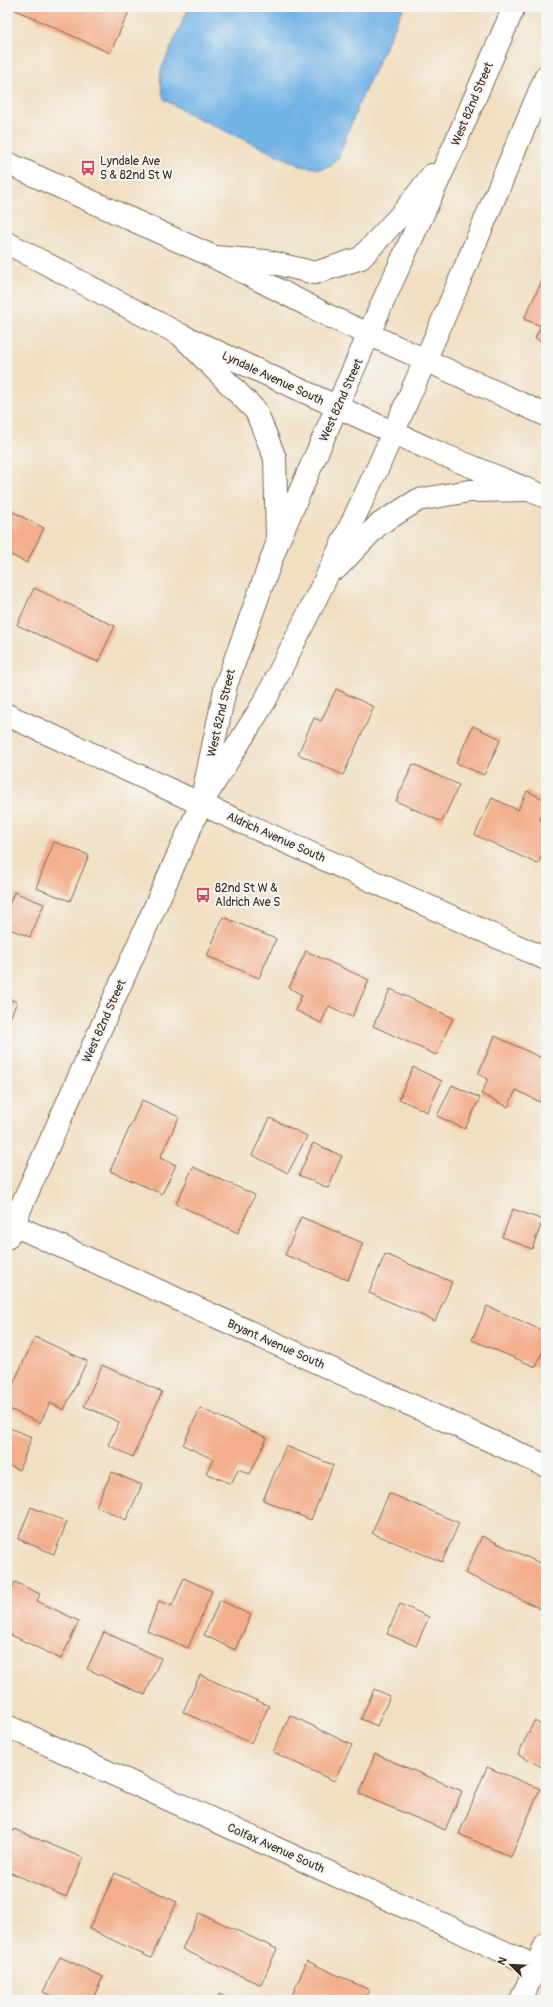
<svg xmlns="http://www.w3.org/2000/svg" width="553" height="2007" viewBox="0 0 553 2007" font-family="Pangolin,sans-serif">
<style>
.water{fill:#72b3e6;stroke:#566e82}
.building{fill:#f3ae8b}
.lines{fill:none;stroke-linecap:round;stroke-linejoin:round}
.minor-casing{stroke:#7b6957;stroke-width:24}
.tertiary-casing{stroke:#7b6957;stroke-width:24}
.secondary-casing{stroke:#7b6957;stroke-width:24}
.minor{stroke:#fff;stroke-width:22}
.tertiary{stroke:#fff;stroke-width:22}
.secondary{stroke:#fff;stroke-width:22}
.labels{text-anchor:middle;stroke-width:4;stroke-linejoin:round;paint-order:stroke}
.street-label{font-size:12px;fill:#3b2a1e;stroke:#f6f6f2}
.poi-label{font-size:12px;fill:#3b2a1e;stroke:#f6f6f2;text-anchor:start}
</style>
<rect width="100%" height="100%" fill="#f6f6f2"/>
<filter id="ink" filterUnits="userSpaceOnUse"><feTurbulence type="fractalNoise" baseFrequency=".025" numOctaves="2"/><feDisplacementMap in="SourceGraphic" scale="8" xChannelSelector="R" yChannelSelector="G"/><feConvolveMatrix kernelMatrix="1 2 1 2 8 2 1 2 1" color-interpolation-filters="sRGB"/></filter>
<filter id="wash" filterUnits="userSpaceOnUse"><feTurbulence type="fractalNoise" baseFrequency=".012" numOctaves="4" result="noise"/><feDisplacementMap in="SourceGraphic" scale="16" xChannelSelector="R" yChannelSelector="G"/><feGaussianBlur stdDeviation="0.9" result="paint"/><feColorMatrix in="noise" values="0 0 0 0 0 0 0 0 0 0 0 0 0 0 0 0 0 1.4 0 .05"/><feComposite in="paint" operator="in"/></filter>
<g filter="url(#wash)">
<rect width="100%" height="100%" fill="#f1dfc2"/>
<path class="water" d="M189 7H404L360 101 338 158 331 166 321 169 301 166 189 114 164 99 160 80 161 70Z"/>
<g id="blocks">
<path class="building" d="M9 7H131L110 53Z
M546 272V344L535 338 541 326 524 319Z
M11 511 44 528 27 563 7 553V520Z
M34 588 115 626 98 662 17 625Z
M336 689 374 707 343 775 298 754 314 718 321 721Z
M473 726 501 739 484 775 456 763Z
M413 764 459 785 442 822 396 801Z
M527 791 546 800V804L539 819 546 823V845L538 864 475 835 492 798 518 810Z
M54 842 89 855 70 901 36 888Z
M14 892 44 904 30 937 7 928V910Z
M223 917 276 939 259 978 207 956Z
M306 951 369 980 352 1017 329 1006 321 1023 295 1010 302 995 289 988Z
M390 989 453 1018 436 1055 373 1026Z
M7 998 17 1002 7 1025Z
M495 1036 546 1060V1089L540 1102 516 1090 508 1107 481 1094 488 1079 478 1074Z
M413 1067 442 1081 427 1112 399 1099Z
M452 1085 480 1098 465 1129 437 1116Z
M142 1100 179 1117 160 1158 176 1165 162 1194 110 1171Z
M270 1118 307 1136 288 1173 252 1155Z
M313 1143 342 1156 328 1188 299 1175Z
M193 1167 255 1195 238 1233 176 1204Z
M513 1209 543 1220 532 1249 502 1237Z
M301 1217 363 1243 348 1280 285 1255Z
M385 1254 452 1282 435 1321 369 1293Z
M487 1306 546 1332V1343L536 1367 472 1340Z
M35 1337 87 1361 64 1410 50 1403 40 1423 7 1408V1397Z
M102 1365 162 1392 133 1457 108 1445 119 1422 84 1406Z
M200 1408 267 1438 250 1474 238 1469 231 1484 206 1473 213 1459 183 1445Z
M7 1427 32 1437 19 1470 7 1465Z
M286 1446 333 1465 311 1520 263 1500Z
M112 1472 142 1485 126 1520 96 1506Z
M389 1493 459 1523 442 1562 372 1533Z
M31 1507 67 1522 54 1554 18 1539Z
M482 1536 546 1566V1599L541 1609 465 1573Z
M184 1578 212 1591 188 1648 147 1631 159 1601 172 1606Z
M15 1582 40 1594 37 1601 79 1621 61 1659 7 1633V1599Z
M220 1600 251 1615 235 1650 204 1635Z
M400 1604 429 1617 416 1646 387 1634Z
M104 1632 161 1658 145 1695 87 1669Z
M200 1675 269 1706 251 1743 183 1712Z
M374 1689 390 1696 377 1726 361 1719Z
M290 1715 352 1745 334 1781 273 1752Z
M534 1721 546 1727V1769L518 1755Z
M375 1754 462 1791 445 1830 359 1794Z
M487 1767 540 1789 511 1857 459 1834Z
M14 1829 83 1858 66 1897 7 1871V1846Z
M115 1873 177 1902 151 1958 89 1929Z
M199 1913 277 1949 261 1985 182 1949Z
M60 1957 103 1977 92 2000H60L43 1992Z
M307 1961 369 1990 364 2000H290Z
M219 1994 232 2000H217Z"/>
</g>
</g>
<g filter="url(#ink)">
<use href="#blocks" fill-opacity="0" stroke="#7b6957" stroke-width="1"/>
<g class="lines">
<defs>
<path id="minor" d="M7 715 201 804 546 959
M7 1222 546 1466
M7 1726 546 1971
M521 2000 546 1944"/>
<path id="tertiary" d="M214 257 266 261 315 273 361 258 405 210 432 175
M182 336 256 411 275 458 277 537
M337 568 378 525 418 500 469 491 525 490
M204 789 226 685 277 544 385 297 454 146 514 7
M7 1238 201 804 265 701 324 582 378 467 442 322 546 76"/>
<path id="secondary" d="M7 163 214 257 331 317 546 415
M7 243 181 335 427 448 546 497"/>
</defs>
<use href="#minor" class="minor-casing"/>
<use href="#tertiary" class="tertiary-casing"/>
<use href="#secondary" class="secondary-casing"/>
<use href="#minor" class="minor"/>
<use href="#tertiary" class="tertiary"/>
<use href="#secondary" class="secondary"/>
</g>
</g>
<defs>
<symbol id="bus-bare" viewBox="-9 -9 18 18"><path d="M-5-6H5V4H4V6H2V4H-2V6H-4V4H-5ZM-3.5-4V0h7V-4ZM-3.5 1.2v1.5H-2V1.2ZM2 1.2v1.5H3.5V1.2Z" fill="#d1495b" stroke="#f6f6f2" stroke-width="2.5" paint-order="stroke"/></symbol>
</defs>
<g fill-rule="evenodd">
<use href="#bus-bare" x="77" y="157" width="22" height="22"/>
<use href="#bus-bare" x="192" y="884" width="22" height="22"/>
</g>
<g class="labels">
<g class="street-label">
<text transform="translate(472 104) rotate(-67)" y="4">West 82nd Street</text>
<text transform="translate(273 378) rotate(25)" y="4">Lyndale Avenue South</text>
<text transform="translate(341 400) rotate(-66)" y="4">West 82nd Street</text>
<text transform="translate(221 713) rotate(-77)" y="4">West 82nd Street</text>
<text transform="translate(276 837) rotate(24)" y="4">Aldrich Avenue South</text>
<text transform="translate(104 1021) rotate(-66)" y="4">West 82nd Street</text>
<text transform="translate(276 1344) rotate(24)" y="4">Bryant Avenue South</text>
<text transform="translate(276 1848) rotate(24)" y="4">Colfax Avenue South</text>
</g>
<g class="poi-label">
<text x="100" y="165">Lyndale Ave<tspan x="100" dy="14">S &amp; 82nd St W</tspan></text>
<text x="215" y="892">82nd St W &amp;<tspan x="215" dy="14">Aldrich Ave S</tspan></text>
</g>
</g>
<rect width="553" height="2007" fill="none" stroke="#f6f6f2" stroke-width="24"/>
<g transform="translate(511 1965) rotate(294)" stroke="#f6f6f2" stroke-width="3" paint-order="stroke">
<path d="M0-3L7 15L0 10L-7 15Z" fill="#3b2a1e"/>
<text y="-6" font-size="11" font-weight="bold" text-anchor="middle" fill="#3b2a1e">N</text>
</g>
</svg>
